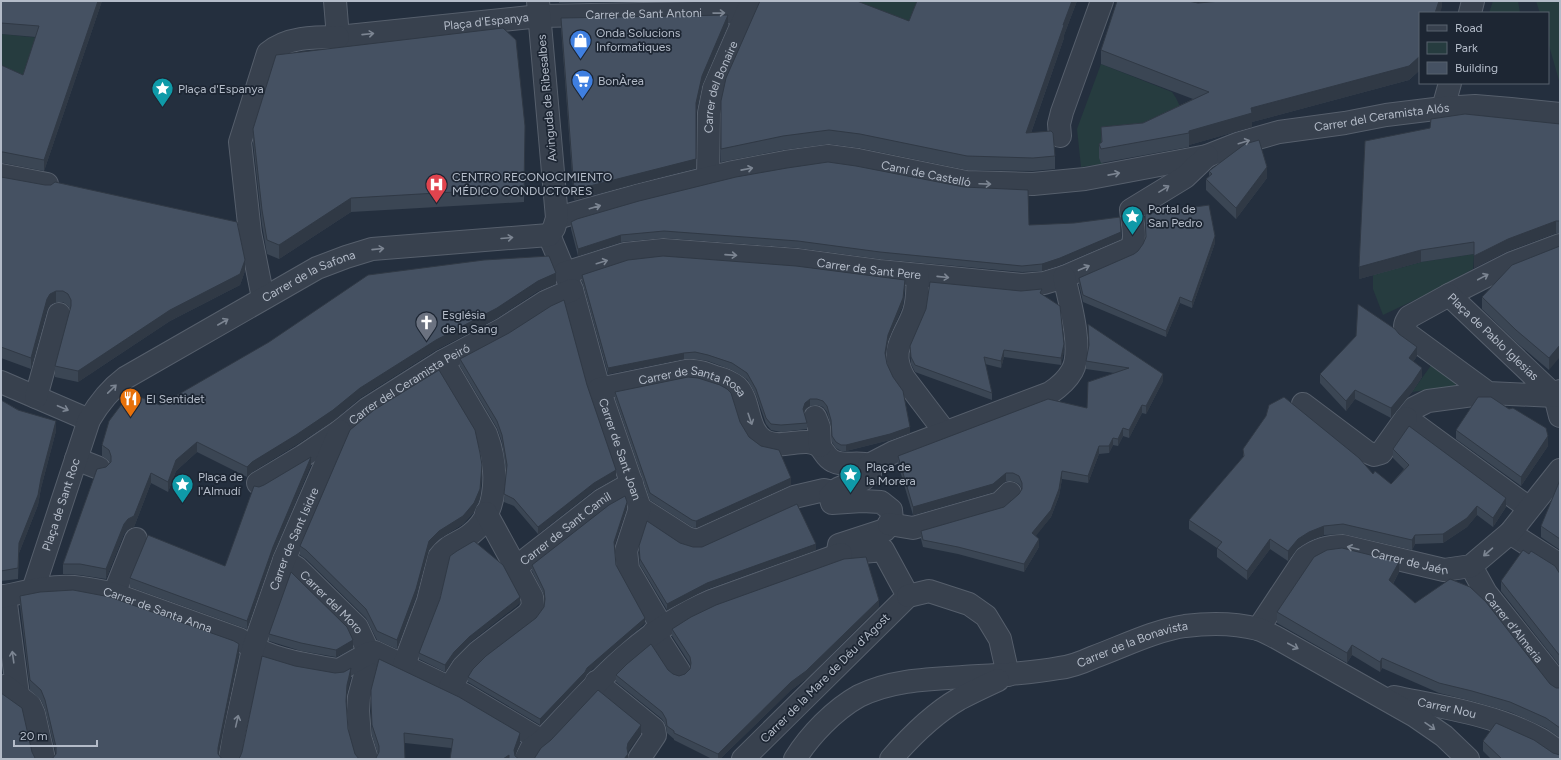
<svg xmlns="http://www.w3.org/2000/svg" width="1561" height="760" viewBox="0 0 1561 760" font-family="Figtree,sans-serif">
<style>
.green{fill:#263c3f}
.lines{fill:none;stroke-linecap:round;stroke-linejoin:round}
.minor-casing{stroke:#565f6c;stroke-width:24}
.minor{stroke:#38414e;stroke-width:22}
.wall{fill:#3b4654}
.shaded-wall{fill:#303945}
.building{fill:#455162;stroke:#303945}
.oneway{stroke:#7c8592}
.labels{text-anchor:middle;stroke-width:3.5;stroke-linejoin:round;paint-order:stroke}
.street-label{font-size:12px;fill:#b4bcc9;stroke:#1d2633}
.poi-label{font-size:12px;fill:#b4bcc9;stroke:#1d2633;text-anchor:start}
</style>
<rect width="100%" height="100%" fill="#242f3e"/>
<path class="green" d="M828 1H922L909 35Z
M1493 1H1518L1520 13H1489Z
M1536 1H1560V84L1548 42V13H1540Z
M1 34 40 38 14 113 1 76Z
M1101 64 1172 92 1176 98 1185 117 1101 141 1103 164 1081 167 1077 129Z
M1373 233 1400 268 1421 262 1474 254 1473 269 1421 297 1383 315 1373 289Z
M1432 364 1457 381 1455 386 1412 392Z"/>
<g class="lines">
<defs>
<g id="minor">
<path id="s1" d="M335 1 338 37 540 16 747 12"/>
<path d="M1470 13 1473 1"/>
<path d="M1443 108 1450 83"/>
<path d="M1060 136 1059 124 1062 112 1102 1"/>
<path d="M1 175 47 184"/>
<path id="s2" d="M708 177 709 113 714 88 752 1"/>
<path id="s3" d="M557 218 636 196 733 172 785 162 828 156 858 160 966 182 1033 184 1085 179 1207 156 1240 143 1279 132 1345 123 1386 115 1443 108 1475 106 1511 109 1560 114"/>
<path id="s4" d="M549 235 572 290 599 389 640 508 687 538 697 541 794 497 824 490 833 492"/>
<path id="s5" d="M565 273 625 254 663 250 797 260 879 271 1022 285 1044 283 1064 277 1129 249C1138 242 1132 221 1131 210L1185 177 1207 156"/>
<path d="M918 275C917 287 918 300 914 312 905 338 888 349 904 378L945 432"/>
<path d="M1449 295 1512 263 1560 245"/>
<path d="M263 298 250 233 240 142 268 53C286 37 314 37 338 37"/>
<path d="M1 382 89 420"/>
<path id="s6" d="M599 389 686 371C697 370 705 373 715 377 723 379 731 382 737 387 751 401 746 431 765 441 779 448 794 441 808 442 825 444 822 456 833 461 844 467 857 461 869 465L870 473C867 476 864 480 860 481 849 486 838 485 830 496L832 503 862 501 881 502 891 510 892 520 885 530 839 545 838 551 841 554 883 550 908 596 743 759"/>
<path d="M1560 391 1555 396 1560 416"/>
<path id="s7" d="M1488 393 1406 333C1404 326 1405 323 1409 317L1449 295 1555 396 1488 393 1428 401 1414 408 1406 418 1529 508"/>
<path d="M36 397 59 314"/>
<path d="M1303 404 1367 452 1374 455 1381 453 1406 418"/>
<path d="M815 417 819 427 820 446"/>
<path d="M76 459 99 468"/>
<path d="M869 465 894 452 1050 393C1059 387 1067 380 1072 371 1084 351 1069 299 1064 277"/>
<path id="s8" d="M258 483 303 456 340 431 367 409 443 361 503 329 545 302 572 290"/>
<path d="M640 508 626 551 628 569 662 627"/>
<path d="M889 524 913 528 1000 503 1010 493"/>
<path d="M1510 533 1560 565"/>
<path id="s9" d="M284 560 297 568 357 627 369 653 366 671 359 697 358 711 360 737 367 759"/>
<path id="s10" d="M1471 566 1486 593 1560 686"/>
<path id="s11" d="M515 568 602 500 632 483"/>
<path id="s12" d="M33 590 89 420C99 403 109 390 125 378L317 268 346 257 372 249 549 235 554 228 557 218 538 1"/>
<path d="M114 594 136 539"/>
<path d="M5 596 18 695"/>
<path d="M908 596 929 591 969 604 986 616 1000 639 1008 675"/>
<path id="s13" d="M1 597C25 592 50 585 74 587 87 588 101 591 114 594L239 639C268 659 302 664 337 670L341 669 369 653 375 652 465 695 542 741"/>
<path id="s14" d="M1258 629 1305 558C1317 549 1328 546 1343 546L1444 570 1471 566 1510 533 1560 470"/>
<path d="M654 632 679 671"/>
<path d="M404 665 428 601 439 557C447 545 460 543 471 534 500 512 498 465 486 434L443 361"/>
<path d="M596 682 654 729 655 735 639 759"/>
<path d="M5 686 30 705 34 714 44 759"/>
<path d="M450 687 463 667 478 652 528 614 533 606 532 597 486 513"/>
<path id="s15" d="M1394 697C1442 707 1497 715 1540 739 1547 743 1553 748 1560 753"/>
<path id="s16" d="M230 759 234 735 253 649 284 560 340 431"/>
<path d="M526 759 531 749 542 741C594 686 638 632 711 601L841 554"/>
<path id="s17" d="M795 759C810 735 834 710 859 696 891 680 928 679 963 677 995 675 1027 674 1059 668 1071 667 1083 662 1094 657 1124 646 1153 631 1185 626 1208 623 1235 623 1258 629 1264 631 1271 635 1277 638L1415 716 1444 736 1468 759"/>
<path d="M891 759C911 736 933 714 959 699 972 692 985 686 998 680"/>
</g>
</defs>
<use href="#minor" class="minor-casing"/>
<use href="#minor" class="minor"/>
</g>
<path class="wall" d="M1 1H102L44 171 3 163H1V65L23 75 36 37 1 34Z
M559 1H669L559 3Z
M917 1H1077L1064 35V38L1031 133 1055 156V169L1033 171 967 170 860 148 829 144 783 150 721 162V101L909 21Z
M1442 1V7L1420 13V70L1409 80 1252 122V127L1189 145V147L1101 163 1099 158V144L1101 143V127L1143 123 1193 99 1101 64V50L1198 3Z
M561 18 728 25 702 86 696 113V168L574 200 561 28Z
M1560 124V233H1556L1508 251 1474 268V254L1421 262 1359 279Z
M525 126 524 202 351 212 279 259 267 254 262 225 253 143V129Z
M1209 171 1267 178 1236 219 1206 190V179L1209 177Z
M1 177 245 271 240 285 170 321 78 382 55 377V366L70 309 68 306 63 302H56L50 305 47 310 31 369 1 358Z
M571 222 1029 225 1121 239 1060 265 1042 271 1022 272 880 259 798 248 664 238 621 242 578 256 571 229Z
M1215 243 1192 308 1180 303 1166 337 1083 302 1079 284V278Z
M1560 246 1549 370 1516 342 1482 309V297Z
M582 275 905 286 903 305 888 341 886 355 887 364 910 433 890 440 846 451H841L836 448 832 442 831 426 827 412 823 407 817 405 810 406 805 409 804 413 807 423V429L781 432 771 430 766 424 756 395 747 379 732 370 708 361 695 359H684L608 374 582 281Z
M556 284 538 291 497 318 436 350 360 398 333 421 296 445 252 472 247 477 197 452 176 471 168 492 151 483 134 527 128 529 124 534 106 579 80 575 63 574V564L106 467 110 463 109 461 102 456V445L160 405Z
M1042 295 1064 351 1061 365 1004 357 1001 368 985 364 992 393V400L915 372 911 364 910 346Z
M1088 324 1163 381 1146 414 1142 413 1129 438 1123 436 1118 446 1113 445 1109 453 1099 454 1088 483 1062 479 1059 496 1051 517 1035 536 1039 547 1024 572 958 554 923 547 921 539V531L1004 507 1019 494 1022 489 1019 484 1013 481H1006L993 492 913 515 898 464V456L1087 408 1114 373 1086 369V361L1089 346Z
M1417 356 1413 362 1422 377 1412 392 1391 418 1355 399 1346 411 1320 383V374Z
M460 359 587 385 616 478 594 490 538 534 514 506 504 502 506 470 502 442 497 428 460 366Z
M615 392 740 422 749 437 791 485 696 528 692 527 650 500 615 398Z
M1 400 56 431 41 488 38 505 19 553 18 579 1 581Z
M1456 430 1548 446 1521 486 1456 439Z
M1243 449 1373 474 1391 484 1404 469 1393 458V449L1506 507 1493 527 1477 515 1467 527 1443 543 1415 544 1412 550 1343 534 1324 535 1309 541 1298 548 1288 561 1270 549 1247 580 1217 557V548L1189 529V520L1243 457Z
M311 465 273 555 247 629 130 587V578L225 566 259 487 264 485Z
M482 474 480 498 474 512 463 524 439 539 429 550 416 597 397 649 377 640 366 618 306 559 300 555V546Z
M1560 480V550L1541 537V526Z
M627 508 614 546 616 565 645 623 587 674 585 678 540 725 468 682V677L536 618 544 607 545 601 544 595 532 571V565Z
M680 543 693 547 816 550 707 589 667 610 640 565 639 546Z
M1399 572 1393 584 1415 603 1550 684 1556 688H1560V738L1546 728 1510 712 1472 701 1439 693 1382 668 1380 672 1352 655 1347 663 1277 623V612Z
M1560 574V666L1501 591V581Z
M20 596 239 654 218 754H56L45 709 41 700 30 690 20 606Z
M440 599 520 603 469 643 454 658 445 672 419 659V653Z
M879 607 806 679 791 690 720 759H712L674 740V739L667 733 666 726 662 719 616 682V675L668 670 673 674 679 676 685 674 690 669 691 667 690 664 672 636V629Z
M269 634 353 648 336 657 301 651 269 641Z
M371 702 520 743 515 756 451 748 405 743 376 758 378 754 372 735 371 711Z
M1483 741 1553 753 1559 755 1560 759H1491L1483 751Z"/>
<path class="shaded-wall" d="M98 1H102L44 171V160Z
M1072 1H1077L1064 35V38L1026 147V133L1063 25Z
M1439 1H1442V7L1440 13H1435Z
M728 15V25L702 86 696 113V168L574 200V190L696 103 702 76Z
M1420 56V70L1409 80 1252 122V127L1189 145V131L1251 108Z
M1267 167V178L1236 219V208Z
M351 198V212L279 259V245Z
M1556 221V233L1508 251 1474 268V256L1508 239Z
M1121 232V239L1060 265 1042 271V264Z
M621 235V242L578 256V249Z
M1215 236V243L1192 308V302Z
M1421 250V262L1359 279V267Z
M245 260V271L240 285 170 321 78 382V371Z
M556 273V284L538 291 497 318 436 350 360 398 333 421 296 445 252 472 247 477V467L252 462 360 388 436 340 538 281Z
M905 280 903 305 888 341 885 359V353L888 335Z
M56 291V302L50 305 47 310 31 369V358L47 299 50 294Z
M1180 297V303L1166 337V331Z
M1064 344V351L1061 365V358Z
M1560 345V357L1549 370V358Z
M1417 347V356L1409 368V358Z
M1004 350V357L1001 368V361Z
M684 353V359L608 374V368Z
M1422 368V377L1412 392 1391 418V408Z
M1163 374V381L1146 414V406Z
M1355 390V399L1346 411V401Z
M810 399V406L805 409 803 415V409L805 403Z
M1142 405V413L1129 438V430Z
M56 421V431L41 488 38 505 19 553 18 579 19 543 41 478Z
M910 427V433L890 440 846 451V445Z
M1123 428V436L1118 446V439Z
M1548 436V446L1521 486V477Z
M1113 438V445L1109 453V446Z
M197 442V452L176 471 168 492V482L176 460Z
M1099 446V454L1088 483V476Z
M311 457V465L273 555 247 629V621L273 547Z
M482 465V474L480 498 474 512 463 524 439 539 429 550 416 597 397 649V640L429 541Z
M616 470V478L594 490 538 534V527L594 483Z
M1062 471V479L1059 496 1051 517 1032 541V533Z
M151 473V483L134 527 128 529 124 534 106 579V569L124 524Z
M1006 473V481L993 492 913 515V507Z
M791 478V485L696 528V521Z
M1506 498V507L1493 527V518Z
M627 502V508L614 547V542Z
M1477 506V515L1467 527 1443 543V534Z
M1324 526V535L1309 541 1298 548 1288 561V551L1298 539 1309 532Z
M1415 535V544L1412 550V540Z
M1039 539V547L1024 572V564Z
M1270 539V549L1247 580V571Z
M816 544V550L707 589 667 610V604L707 583Z
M1399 562V572L1389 591V580Z
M520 597V603L469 643 454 658 445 672V665L454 652 469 637Z
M879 600V607L806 679 791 690 720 759H718V754L791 682Z
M645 618V623L587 674 585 678 540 725V719L587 668Z
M353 640V648L336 657V650Z
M239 644V654L218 757V748Z
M1352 645V655L1347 663V653Z
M1382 658V668L1380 672V662Z
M351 668V678L347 694 346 710V701L347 685Z
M641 725V734L628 752V759H624L628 743Z
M520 733V743L514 759V750Z
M509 755V759H503Z"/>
<path class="building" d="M1 1H98L44 160 3 152H1V65L23 75 39 26 1 23Z
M760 1H857L909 21 917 1H1072L1063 25H1064L1026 133 1051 131 1053 133 1055 156 1033 158 967 156 860 134 829 130 783 136 721 149V101L726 78Z
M1117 1H1188L1198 3 1221 1H1439L1435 13H1420V56L1409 66 1251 108 1252 113 1189 131V133L1101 149 1099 144 1102 142 1101 127 1143 123 1209 92 1101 50Z
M728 15 702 76 696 103V159L574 190 561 18Z
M503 28 516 40 525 126 524 188 351 198 279 245 267 240 262 210 253 129 276 55Z
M1465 114 1560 124V221H1556L1508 239 1474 256V242L1421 250 1359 267 1365 141 1430 128 1431 119Z
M1259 140 1267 167 1236 208 1206 179 1212 174 1209 171 1245 144Z
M828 162 856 166 964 187 1028 190 1029 225 1074 223 1120 217 1121 232 1060 258 1042 264 1022 266 880 252 798 241 664 231 621 235 578 249 571 222 577 219 639 201 736 177 787 168Z
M1 177 45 185H51L55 182 237 222 245 260 240 274 170 310 78 371 55 366 71 306V300L68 294 63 291H56L50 294 47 299 31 358 1 347Z
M1209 205 1215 236 1192 302 1180 297 1166 331 1083 295 1079 278 1134 254 1138 251 1143 244 1146 237 1145 214Z
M1560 246V345L1549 358 1516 330 1482 297 1512 265Z
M549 256 556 273 538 281 497 308 436 340 360 388 333 410 296 435 252 462 247 467 197 442 176 460 168 482 151 473 134 516 128 519 124 524 106 569 80 564H63L97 469 106 467 111 462V456L109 450 102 445 109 421 130 393 160 405 269 342 368 275 484 260Z
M663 256 796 266 905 280 903 298 888 335 885 353 887 364 893 377 903 391 910 427 890 434 846 445H841L836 442 832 436 831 420 827 406 823 401 817 399H810L805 403 803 409 807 423 781 425 771 424 766 418 756 389 747 373 732 363 708 355 695 352 684 353 608 368 582 275 628 260Z
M930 282 1021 291 1042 289 1040 293 1060 306 1064 344 1061 358 1004 350 1001 361 984 357 992 393 915 365 911 357 910 346 926 309Z
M564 300 587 385 616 470 594 483 538 527 514 499 504 494 507 465 502 435 497 421 460 359 509 333 551 306Z
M1358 304 1395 329 1399 334 1417 347 1409 358 1422 368 1412 383 1391 408 1355 390 1346 401 1320 374 1356 336Z
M1088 324 1163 374 1146 406 1142 405 1129 430 1123 428 1118 439 1113 438 1109 446H1099L1088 476 1062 471 1059 489 1051 510 1032 533 1039 539 1024 564 958 547 923 540 921 531 1004 507 1019 494 1022 489V483L1019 476 1013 473H1006L993 484 913 507 898 456 1048 399 1087 408 1088 382 1129 368 1086 361 1089 345Z
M439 370 475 430 480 453 482 465 480 489 474 503 463 516 439 531 429 541 416 589 397 640 377 631 366 609 306 550 300 546 350 430 374 410Z
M688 377 698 378 720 385 727 389 731 393 740 422 749 437 761 446 779 450 791 478 696 521 692 520 650 493 615 392Z
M1284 397 1359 458 1373 474 1375 471 1391 484 1409 465 1393 449 1409 426 1506 498 1493 518 1477 506 1467 518 1443 534 1415 535 1412 540 1343 524 1324 526 1309 532 1298 539 1288 551 1270 539 1247 571 1217 548 1222 542 1189 520 1244 456 1243 449 1266 416 1269 405Z
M1478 397H1491L1509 409 1513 408 1546 428 1548 436 1521 477 1456 430Z
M1 400 18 410 56 421 41 478 38 495 19 543 18 568 1 571Z
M311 457 273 547 247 621 130 578 148 535 225 566 254 486 259 487 264 485Z
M1560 480V539L1541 526Z
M625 496 627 502 614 542 616 565 645 618 587 668 585 672 540 719 468 677 473 669 486 656 536 618 544 607 545 599 544 590 532 565 609 505Z
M797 504 816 544 707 583 667 604 640 559 639 546 647 521 680 543 693 547H702Z
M474 541 503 565 520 597 469 637 454 652 445 665 419 653 440 599 450 556 457 551Z
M1342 548 1399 562 1389 580 1415 603 1450 579 1470 587 1486 602 1550 684 1556 688H1560V728L1546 718 1510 702 1472 691 1439 683 1382 658 1380 662 1352 645 1347 653 1277 612 1314 557 1327 550Z
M1523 550 1529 554 1531 551 1555 566 1560 574V656L1501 581Z
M866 557 879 600 806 671 791 682 718 754 674 733V731L667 726 666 719 662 712 616 675 627 664 651 644 668 670 673 674 679 676 685 674 690 669 691 663 690 657 672 629 691 617 716 605 844 559Z
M291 572 347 627 353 640 336 650 301 643 269 634Z
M73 590 110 597 234 641 239 644 218 748V754L222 759H52L56 754V747L45 700 41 690 30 680 20 596 40 592Z
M262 656 295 666 335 673 344 672 351 668 347 685 346 701 348 729 355 754 359 759H238L240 757 242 752Z
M379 659 459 697 520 733 514 750 515 756 519 759H509V755L503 759H450L453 739 404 733 405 759H375L376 758 379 752V746L372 725 371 702V690Z
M598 690 641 725 628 743 627 748 628 754 624 759H534L541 748 551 740Z
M1 693 22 708 32 752 35 758 36 759H1Z
M1496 723 1534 740 1553 753 1560 755V759H1502L1483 741Z"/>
<defs><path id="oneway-shaft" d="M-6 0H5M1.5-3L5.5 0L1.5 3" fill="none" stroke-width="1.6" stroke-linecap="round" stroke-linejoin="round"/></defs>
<g class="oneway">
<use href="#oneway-shaft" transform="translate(719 13) rotate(-1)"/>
<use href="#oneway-shaft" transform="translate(368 34) rotate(-6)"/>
<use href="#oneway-shaft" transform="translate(1244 142) rotate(-17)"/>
<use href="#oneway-shaft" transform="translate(747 169) rotate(-11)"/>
<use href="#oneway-shaft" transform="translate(1114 174) rotate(-11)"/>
<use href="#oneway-shaft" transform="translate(985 184) rotate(2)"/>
<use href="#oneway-shaft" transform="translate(1164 189) rotate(-32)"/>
<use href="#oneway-shaft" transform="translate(595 207) rotate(-16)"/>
<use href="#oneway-shaft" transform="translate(507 238) rotate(-5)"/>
<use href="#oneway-shaft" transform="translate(378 249) rotate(-6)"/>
<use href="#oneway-shaft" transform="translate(731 255) rotate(4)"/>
<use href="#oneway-shaft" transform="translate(602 262) rotate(-17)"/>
<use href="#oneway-shaft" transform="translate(1084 268) rotate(-23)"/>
<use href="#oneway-shaft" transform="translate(943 277) rotate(6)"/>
<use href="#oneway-shaft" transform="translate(1483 277) rotate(-28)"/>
<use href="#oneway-shaft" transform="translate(223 322) rotate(-30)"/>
<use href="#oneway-shaft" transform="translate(112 389) rotate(-44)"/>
<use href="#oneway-shaft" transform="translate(63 408) rotate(23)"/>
<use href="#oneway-shaft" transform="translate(750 419) rotate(71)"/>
<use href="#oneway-shaft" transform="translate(1353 548) rotate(-166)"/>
<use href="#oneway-shaft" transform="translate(1488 552) rotate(139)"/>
<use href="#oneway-shaft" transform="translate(1293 646) rotate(28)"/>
<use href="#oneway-shaft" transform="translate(13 657) rotate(-98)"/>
<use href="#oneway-shaft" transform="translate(237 721) rotate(-77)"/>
<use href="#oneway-shaft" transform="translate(1430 726) rotate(35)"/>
</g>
<defs>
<symbol id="shop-pin" viewBox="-11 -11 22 30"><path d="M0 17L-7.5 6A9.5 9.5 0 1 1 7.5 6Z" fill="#3f7fe0" stroke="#1d2633"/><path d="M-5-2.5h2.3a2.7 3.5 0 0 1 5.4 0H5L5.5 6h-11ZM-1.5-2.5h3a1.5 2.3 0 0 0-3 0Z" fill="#fff"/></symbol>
<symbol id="supermarket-pin" viewBox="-11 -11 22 30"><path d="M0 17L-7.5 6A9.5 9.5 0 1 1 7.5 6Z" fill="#3f7fe0" stroke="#1d2633"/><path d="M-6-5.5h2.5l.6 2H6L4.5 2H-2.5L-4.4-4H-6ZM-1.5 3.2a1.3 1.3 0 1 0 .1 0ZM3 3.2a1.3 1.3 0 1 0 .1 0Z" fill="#fff"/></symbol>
<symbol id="sight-pin" viewBox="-11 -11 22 30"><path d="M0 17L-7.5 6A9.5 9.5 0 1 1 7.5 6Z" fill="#0f9aa8" stroke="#1d2633"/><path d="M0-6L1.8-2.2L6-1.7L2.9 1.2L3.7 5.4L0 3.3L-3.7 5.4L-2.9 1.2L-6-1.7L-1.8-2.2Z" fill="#fff"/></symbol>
<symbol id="hospital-pin" viewBox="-11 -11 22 30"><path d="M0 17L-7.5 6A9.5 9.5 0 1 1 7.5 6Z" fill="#e0444e" stroke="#1d2633"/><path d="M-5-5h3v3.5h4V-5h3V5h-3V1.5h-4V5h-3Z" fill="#fff"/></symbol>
<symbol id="church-pin" viewBox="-11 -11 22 30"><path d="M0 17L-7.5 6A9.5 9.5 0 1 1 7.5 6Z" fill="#6b7280" stroke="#1d2633"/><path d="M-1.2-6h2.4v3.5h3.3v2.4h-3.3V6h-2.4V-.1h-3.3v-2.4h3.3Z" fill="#fff"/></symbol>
<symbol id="restaurant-pin" viewBox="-11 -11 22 30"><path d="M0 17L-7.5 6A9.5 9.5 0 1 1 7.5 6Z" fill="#e8710a" stroke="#1d2633"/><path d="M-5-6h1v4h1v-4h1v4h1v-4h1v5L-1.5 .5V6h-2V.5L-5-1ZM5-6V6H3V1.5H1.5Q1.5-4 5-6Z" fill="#fff"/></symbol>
</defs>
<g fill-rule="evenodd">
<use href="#shop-pin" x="568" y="28" width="25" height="34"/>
<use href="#supermarket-pin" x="570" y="68" width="25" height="34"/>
<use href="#sight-pin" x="150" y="76" width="25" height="34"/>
<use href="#hospital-pin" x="424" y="172" width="25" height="34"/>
<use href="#sight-pin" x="1120" y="204" width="25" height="34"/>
<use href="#church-pin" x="414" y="310" width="25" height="34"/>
<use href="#restaurant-pin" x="118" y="386" width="25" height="34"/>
<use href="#sight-pin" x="838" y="462" width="25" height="34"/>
<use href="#sight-pin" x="170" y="472" width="25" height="34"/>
</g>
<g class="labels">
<g class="street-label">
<text dy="4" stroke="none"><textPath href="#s1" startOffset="343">Carrer de Sant Antoni</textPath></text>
<text dy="4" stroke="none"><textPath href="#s1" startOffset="185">Plaça d'Espanya</textPath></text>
<text dy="4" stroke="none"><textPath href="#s2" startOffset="92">Carrer del Bonaire</textPath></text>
<text transform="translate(547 98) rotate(-95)" y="4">Avinguda de Ribesalbes</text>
<text dy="4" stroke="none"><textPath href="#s3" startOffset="842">Carrer del Ceramista Alós</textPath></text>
<text dy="4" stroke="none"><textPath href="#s3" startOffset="378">Camí de Castelló</textPath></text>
<text dy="4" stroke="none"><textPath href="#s5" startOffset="308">Carrer de Sant Pere</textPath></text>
<text dy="4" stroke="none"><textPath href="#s12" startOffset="445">Carrer de la Safona</textPath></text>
<text dy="4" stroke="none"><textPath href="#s7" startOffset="225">Plaça de Pablo Iglesias</textPath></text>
<text dy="4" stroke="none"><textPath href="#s8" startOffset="181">Carrer del Ceramista Peiró</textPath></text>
<text dy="4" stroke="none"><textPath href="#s6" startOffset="97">Carrer de Santa Rosa</textPath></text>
<text dy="4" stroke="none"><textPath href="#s4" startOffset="226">Carrer de Sant Joan</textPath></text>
<text dy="4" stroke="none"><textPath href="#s12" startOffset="90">Plaça de Sant Roc</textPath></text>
<text dy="4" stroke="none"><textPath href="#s11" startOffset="64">Carrer de Sant Camil</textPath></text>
<text dy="4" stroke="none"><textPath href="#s16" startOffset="230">Carrer de Sant Isidre</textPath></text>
<text dy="4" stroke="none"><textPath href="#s14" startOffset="194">Carrer de Jaén</textPath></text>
<text dy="4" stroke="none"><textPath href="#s9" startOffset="64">Carrer del Moro</textPath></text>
<text dy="4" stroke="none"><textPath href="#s13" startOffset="161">Carrer de Santa Anna</textPath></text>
<text dy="4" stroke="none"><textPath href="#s10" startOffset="75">Carrer d'Almeria</textPath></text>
<text dy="4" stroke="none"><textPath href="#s17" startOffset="371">Carrer de la Bonavista</textPath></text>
<text transform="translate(825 678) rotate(-45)" y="4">Carrer de la Mare de Déu d'Agost</text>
<text dy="4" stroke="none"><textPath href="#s15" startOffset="54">Carrer Nou</textPath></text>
</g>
<g class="poi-label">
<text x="596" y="37">Onda Solucions<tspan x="596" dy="14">Informatiques</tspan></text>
<text x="598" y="85">BonÀrea</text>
<text x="178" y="93">Plaça d'Espanya</text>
<text x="452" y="181">CENTRO RECONOCIMIENTO<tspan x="452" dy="14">MÉDICO CONDUCTORES</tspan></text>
<text x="1148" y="213">Portal de<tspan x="1148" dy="14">San Pedro</tspan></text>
<text x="442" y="319">Església<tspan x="442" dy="14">de la Sang</tspan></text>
<text x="146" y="403">El Sentidet</text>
<text x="866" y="471">Plaça de<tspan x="866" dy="14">la Morera</tspan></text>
<text x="198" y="481">Plaça de<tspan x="198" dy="14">l'Almudí</tspan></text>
</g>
</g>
<rect width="1561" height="760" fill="none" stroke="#b4bcc9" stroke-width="4"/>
<rect x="1419" y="12" width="130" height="72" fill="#1d2633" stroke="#59626f"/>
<rect x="1427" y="25" width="20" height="6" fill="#38414e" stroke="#59626f"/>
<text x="1455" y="32" font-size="12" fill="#b4bcc9">Road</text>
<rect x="1427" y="42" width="20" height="12" fill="#263c3f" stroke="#59626f"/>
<text x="1455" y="52" font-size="12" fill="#b4bcc9">Park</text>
<rect x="1427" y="62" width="20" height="12" fill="#455162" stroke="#59626f"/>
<text x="1455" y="72" font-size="12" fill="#b4bcc9">Building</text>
<path d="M14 740v6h83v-6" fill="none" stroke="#b4bcc9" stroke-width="2"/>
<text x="20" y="740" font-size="12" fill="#b4bcc9" stroke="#1d2633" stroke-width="3" paint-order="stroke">20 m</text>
</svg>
